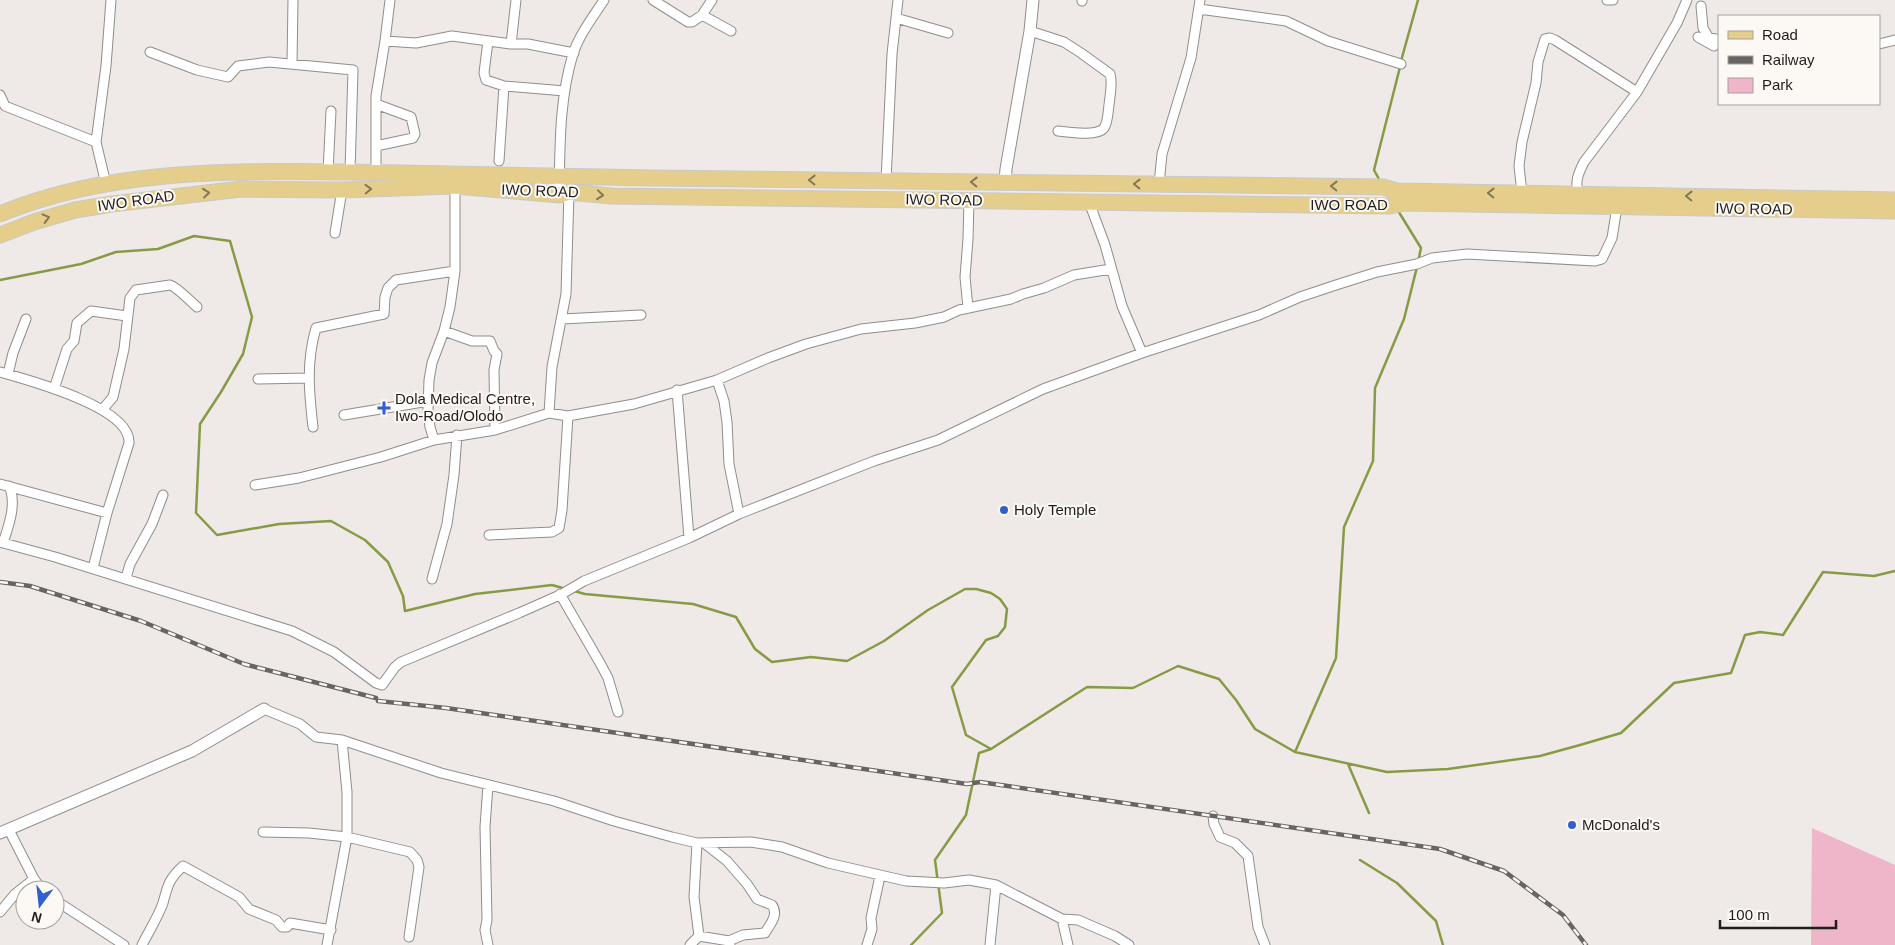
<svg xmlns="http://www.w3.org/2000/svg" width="1895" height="945" viewBox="0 0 1895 945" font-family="Arial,sans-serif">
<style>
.green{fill:#eeb6c8}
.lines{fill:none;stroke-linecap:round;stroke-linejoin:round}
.stream{stroke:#879b47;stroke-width:2.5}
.minor-casing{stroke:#918d8a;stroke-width:11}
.tertiary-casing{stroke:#918d8a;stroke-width:13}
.primary-casing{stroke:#c9c9c9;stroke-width:17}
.minor{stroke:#fff;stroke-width:9}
.tertiary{stroke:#fff;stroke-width:11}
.primary{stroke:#e5ce8b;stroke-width:15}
.rail-casing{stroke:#676463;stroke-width:4.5}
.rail{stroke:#fcf8f4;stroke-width:2.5;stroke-dasharray:8;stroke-linecap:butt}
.oneway{stroke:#827654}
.poi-dot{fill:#325fce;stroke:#fcf8f4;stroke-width:2}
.labels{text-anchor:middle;stroke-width:4;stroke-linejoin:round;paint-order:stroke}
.street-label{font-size:15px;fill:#1f1e1d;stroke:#fcf8f4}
.poi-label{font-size:15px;fill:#1f1e1d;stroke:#fcf8f4;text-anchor:start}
</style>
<rect width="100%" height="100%" fill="#efeae7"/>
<path class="green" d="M1812 828 1895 865V945H1811Z"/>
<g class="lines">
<path class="stream" d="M1401 61 1418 0
M1380 181 1374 170 1400 67
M1397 209 1421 248 1418 262
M0 280 81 264 116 252 158 249 194 236 230 241 252 317 243 354 221 392 200 424 196 513 217 535 279 524 331 521 365 540 388 562 403 596 405 611 475 594 552 585 566 589
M574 591 585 594 693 604 736 617 755 649 772 662 811 657 847 661 884 641 928 610 965 589H976L991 593 1000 599 1007 609 1005 627 998 636 986 640 952 687 966 735 991 749 1087 687 1133 688 1178 666 1219 679 1236 700 1255 729 1295 752 1387 772 1448 769 1540 756 1580 745 1621 733 1674 683 1731 673 1745 635 1760 632 1783 635 1823 572 1874 576 1895 571
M1295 752 1336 658 1344 527 1373 461 1375 388 1404 319 1417 267
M1348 764 1369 813
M1360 860 1397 883 1436 921 1443 945
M911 945 942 913 935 860 966 815 979 753 991 749"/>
<defs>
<path id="minor" d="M653 0 688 22H692L702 15 731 31
M1607 0H1613
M1082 1V0
M1701 6 1703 28 1709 38 1716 39
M1199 9 1286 21 1328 41 1401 64
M702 15 712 0
M896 18 948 33
M1030 31 1064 42 1081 53 1110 74C1113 83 1110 95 1109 105 1108 112 1108 122 1104 128 1097 137 1068 132 1058 131
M1698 37 1714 46
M385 41 416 43 452 36 511 44H528L574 53
M488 41 484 73 486 80 504 86 565 91
M511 44 516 0
M1879 44 1895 40
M150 52 197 70 228 77 238 66 269 62 353 70 350 172
M292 64 293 0
M0 95 5 106 96 142
M376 146 413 138 415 134 411 117 376 104
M499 161 504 86
M328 172 331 111
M376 173V96L385 41 390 0
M886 181 892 54 898 0
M106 184 96 142 106 66 111 0
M1159 184 1162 154 1191 58 1200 0
M1522 193 1519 166 1522 142 1536 83 1538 62 1545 39 1550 38 1555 40 1637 92
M1578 194C1575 181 1578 174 1584 162L1637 92 1677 23 1687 0
M559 195C560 148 559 100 573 54 579 35 593 17 604 0
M335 233 342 190
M968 308 965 277 968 239 969 200
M562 319 641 315
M444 331 472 341H490L494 351 497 354 494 370 495 430
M1142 353 1259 315 1300 297 1336 285 1377 272 1417 264 1432 258 1467 254 1595 261 1602 259 1612 238 1617 207
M0 372C28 380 131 407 129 443L107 513 93 568
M8 374 13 353 26 319
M258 379 308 378
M717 380 724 401 727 422 729 464 739 514
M54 389 67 349 74 341 77 323 91 311 127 316
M677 390 689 538
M103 409 113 397 124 349 130 298 136 290 170 285C177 287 190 301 197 307
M549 413 552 367 566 294 569 192
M344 415 429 401
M313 427C309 392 306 362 316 328L384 314 385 297 388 288 396 280 455 271
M434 440 430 427 428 410 429 380 432 363 444 331 450 307 455 271V186
M0 484 107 513
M255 485 299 478 381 457 434 440 495 430 549 413 568 416 634 404 717 380 768 358 806 344 861 329 915 323 944 317 959 310 1011 299 1023 294 1044 288 1074 275 1111 269
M489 535 552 532 559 528 562 510 568 416
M0 542 55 557 292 631 334 652 376 683 382 685 395 667 401 662 519 613 562 594 584 581 689 538 739 514 874 461 938 440 1043 389 1142 353 1122 306 1105 245 1089 202
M3 543C9 525 17 503 9 486
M126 578 130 564 152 524 163 495
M432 579 447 524 454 475 457 435
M560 594 600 663 608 678 618 712
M264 709 300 724 316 737 342 740 441 773 554 801 614 821 672 837 697 843 751 842 782 847 828 863 906 881 944 883 969 880 996 885 1062 919 1078 920 1115 936 1129 945
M1213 816 1214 824 1220 837 1235 843 1248 856 1258 927 1265 945
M9 830 34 879 42 890
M263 832 309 833 347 837 410 852 417 860 419 867 409 937
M697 843 694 897 699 936 729 941 730 945
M704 843 727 861 747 884 757 899 772 905C779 915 770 924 765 933L743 935 729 941
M55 900 124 945
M0 912 15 894 34 879
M1062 919 1068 945
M142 945C149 931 158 917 163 903 168 885 168 880 183 866L239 897 249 909 276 920 282 927H287L290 923 331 930
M327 945 347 837V792L342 740
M488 945 485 930 487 920 485 827 488 785
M690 945 699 936
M867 945 872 929 871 918 880 876
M990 945 996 885"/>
<path id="tertiary" d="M1005 183 1006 169 1030 31 1033 0
M0 833 192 751 264 709"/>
<path id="primary" d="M0 214C111 168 233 171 350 172 434 173 518 176 602 177 862 182 1122 183 1383 187L1397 191 1895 200
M0 235 34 222 75 210 112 204 241 189 342 190 455 186 559 195 569 192 611 196 1390 206 1404 203 1895 211"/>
</defs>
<use href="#minor" class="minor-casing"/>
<use href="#tertiary" class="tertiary-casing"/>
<use href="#primary" class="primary-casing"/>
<use href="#minor" class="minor"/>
<use href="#tertiary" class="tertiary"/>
<use href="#primary" class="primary"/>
<defs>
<path id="rail" d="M0 582 30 586 141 621 244 664 376 698
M378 701 446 708 967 784 980 782 1440 849 1504 871 1563 915 1586 945"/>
</defs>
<use href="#rail" class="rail-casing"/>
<use href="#rail" class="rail"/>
</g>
<defs><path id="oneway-chevron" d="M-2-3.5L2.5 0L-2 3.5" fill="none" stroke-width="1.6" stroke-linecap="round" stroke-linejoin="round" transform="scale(1.25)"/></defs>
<g class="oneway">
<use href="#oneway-chevron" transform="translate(812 180) rotate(-179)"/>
<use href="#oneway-chevron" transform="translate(974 182) rotate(-179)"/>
<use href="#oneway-chevron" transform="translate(1137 184) rotate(-179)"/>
<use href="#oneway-chevron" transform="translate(1334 186) rotate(-179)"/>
<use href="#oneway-chevron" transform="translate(368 189) rotate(-2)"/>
<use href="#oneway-chevron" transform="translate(206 193) rotate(-6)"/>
<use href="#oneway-chevron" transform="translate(1491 193) rotate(-179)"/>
<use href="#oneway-chevron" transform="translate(600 195) rotate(6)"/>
<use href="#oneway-chevron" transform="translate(1689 196) rotate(-179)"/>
<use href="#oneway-chevron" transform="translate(46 218) rotate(-15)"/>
</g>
<g class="poi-dot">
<path d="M381.5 400.5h5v5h5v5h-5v5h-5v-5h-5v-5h5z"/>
<circle cx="1004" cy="510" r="5"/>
<circle cx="1572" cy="825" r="5"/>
</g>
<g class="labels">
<g class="street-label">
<text transform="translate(540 191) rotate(2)" y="5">IWO ROAD</text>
<text transform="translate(944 200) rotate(1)" y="5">IWO ROAD</text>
<text transform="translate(136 201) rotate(-8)" y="5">IWO ROAD</text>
<text x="1349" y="210">IWO ROAD</text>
<text transform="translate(1754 209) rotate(1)" y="5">IWO ROAD</text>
</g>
<g class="poi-label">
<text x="395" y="404">Dola Medical Centre,<tspan x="395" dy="17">Iwo-Road/Olodo</tspan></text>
<text x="1014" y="515">Holy Temple</text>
<text x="1582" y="830">McDonald's</text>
</g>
</g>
<rect x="1718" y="15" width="162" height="90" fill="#fcf8f4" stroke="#a4a19e"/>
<rect x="1728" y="31" width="25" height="8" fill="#e5ce8b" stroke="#a4a19e"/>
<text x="1762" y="40" font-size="15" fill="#1f1e1d">Road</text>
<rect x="1728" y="56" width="25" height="8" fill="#676463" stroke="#a4a19e"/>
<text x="1762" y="65" font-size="15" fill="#1f1e1d">Railway</text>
<rect x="1728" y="78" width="25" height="15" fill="#eeb6c8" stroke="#a4a19e"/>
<text x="1762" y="90" font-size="15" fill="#1f1e1d">Park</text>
<g transform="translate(40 905) rotate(195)"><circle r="24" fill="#fcf8f4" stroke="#a4a19e"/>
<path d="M0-4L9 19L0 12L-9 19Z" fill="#325fce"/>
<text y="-8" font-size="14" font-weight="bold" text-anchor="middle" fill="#1f1e1d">N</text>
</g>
<path d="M1720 920v8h116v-8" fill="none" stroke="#1f1e1d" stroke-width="2.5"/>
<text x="1728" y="920" font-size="15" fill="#1f1e1d" stroke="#fcf8f4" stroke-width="4" paint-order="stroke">100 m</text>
</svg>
